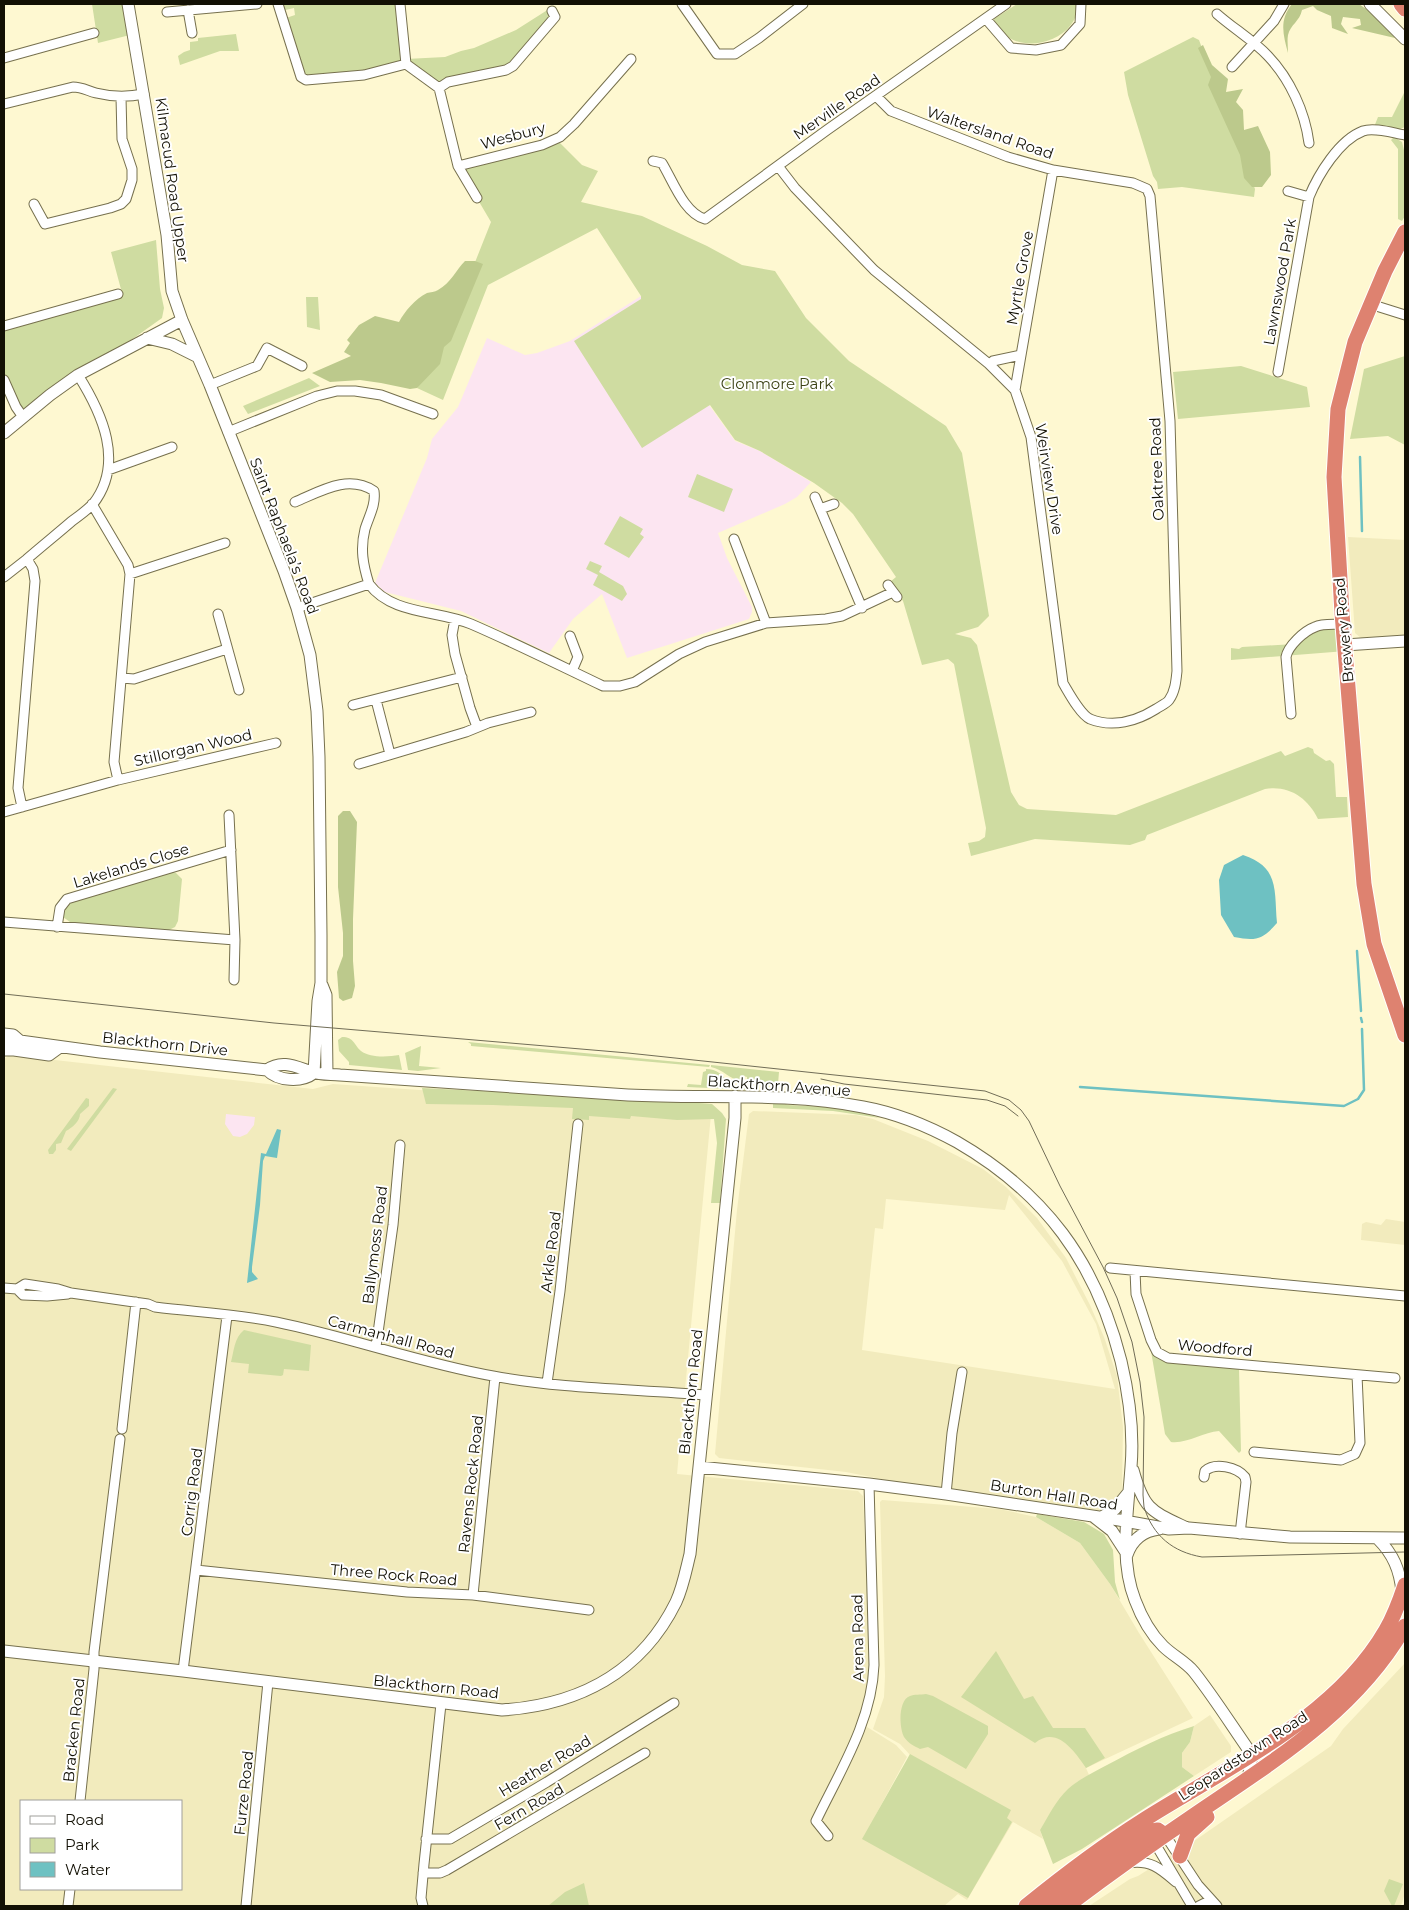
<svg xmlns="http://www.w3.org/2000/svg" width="1409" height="1910" viewBox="0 0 1409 1910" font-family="Montserrat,sans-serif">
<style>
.built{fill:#f2ebbd;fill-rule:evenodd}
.education{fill:#fce5f1}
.green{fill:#cfdca1}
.forest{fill:#bcc98c}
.water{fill:#6ec1c2}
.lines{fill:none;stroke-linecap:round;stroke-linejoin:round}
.stream{stroke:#6ec1c2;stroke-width:2.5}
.minor-casing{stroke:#76704e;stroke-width:11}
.tertiary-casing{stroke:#76704e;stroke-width:13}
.trunk-casing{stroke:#fff;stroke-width:17}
.minor{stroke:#fff;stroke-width:9}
.tertiary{stroke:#fff;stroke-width:11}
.trunk{stroke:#de8270;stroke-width:15}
.tram{stroke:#716d57;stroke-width:1}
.labels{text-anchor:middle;stroke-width:4;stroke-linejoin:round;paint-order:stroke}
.street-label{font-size:15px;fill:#121004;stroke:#fff}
.park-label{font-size:15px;fill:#3b4215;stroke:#fff}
</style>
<rect width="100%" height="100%" fill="#fef8d1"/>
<path class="built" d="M1348 537 1405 540V638H1361L1355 633Z
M10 1055 313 1089 333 1084 419 1090 659 1100 712 1104 677 1474 858 1491 863 1496 871 1672 859 1722 896 1745 907 1757 873 1820 911 1756 900 1744 873 1729 884 1697 885 1676 880 1502 882 1500 999 1509 1036 1517 1080 1543 1110 1584 1139 1633 1193 1718 1086 1768 1089 1775 1077 1782 1062 1796 1040 1830 1043 1839 1013 1822 967 1900 958 1894 944 1906H4V1059ZM21 1801H181V1889H21Z
M753 1111 856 1115 873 1119 928 1141 983 1169 1006 1187 1037 1218 1066 1258 1090 1305 1104 1337 1117 1376 1123 1427 1122 1491 1116 1504 1103 1511 937 1490 846 1472 719 1458 715 1454 737 1210 749 1114ZM1009 1195 1062 1261 1096 1324 1115 1389 862 1350 875 1228 883 1229 886 1199 1005 1210Z
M1386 1219 1405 1222V1245L1361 1240 1362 1224 1366 1222 1381 1225Z
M1405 1663V1893L1401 1906H1089L1130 1879 1138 1876 1197 1839 1331 1746 1343 1729Z
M1210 1715 1231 1746V1752L1194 1776 1182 1767V1753L1190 1742 1194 1726Z"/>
<path class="education" d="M641 296 709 405 735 441 760 451 811 482 797 497 785 504 718 533 727 558 752 607V612L749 619 627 658 602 594 573 619 549 653 461 611 385 592 375 583 427 458 432 439 458 407 487 338 525 355 537 353 570 341Z
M226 1114 255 1117 254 1125 247 1134 240 1137 233 1136 225 1124Z"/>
<path class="green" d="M92 4H128L134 34 98 43Z
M278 4H400L406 59 445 57 461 51 474 48 516 30 549 9 555 17 512 66 439 88 406 64 306 80 283 19 295 15 294 8 281 11Z
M1017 4H1079C1077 12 1076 19 1070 26 1056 44 1023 50 1005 35 1001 32 998 27 995 23L994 19Z
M236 34 239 51H220L180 65 178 56 184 52 190 50V42L198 41V38Z
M1193 37 1199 40 1255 189 1254 197 1182 187 1158 189 1157 182 1153 176 1128 95 1124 72Z
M1405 91V127L1400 129 1374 127 1378 117H1392Z
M1394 137 1402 142 1405 154V216L1402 221 1398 219V149L1391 140Z
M556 139 582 165 598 171 581 202 642 216 707 246 742 265 775 271 806 318 849 361 946 426 962 453 989 616 978 627 955 634 971 638 977 645 1011 792 1019 805 1027 809 1116 815 1281 751 1285 756 1308 747 1313 749 1314 753 1326 761 1330 760 1334 764 1336 797H1347L1348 817 1318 819C1308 798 1289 785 1265 789L1147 835 1145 840 1130 845 1035 839 971 856 968 843 979 841 985 837 986 828 954 664 948 659 922 665 903 601 890 582 896 577 853 514 842 503 814 483 760 451 735 440 710 405 642 448 574 341 641 299V296L597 228 488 285 443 400 417 388 466 285 491 222 458 166Z
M156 240 160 289 164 308 162 318 23 417 4 379V326L122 293 111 252Z
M306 297H318L320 330 307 327Z
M1405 356V445L1388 436 1350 439 1364 369Z
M1241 366 1307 387 1310 407 1178 419 1173 372Z
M309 378 320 386 248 414 243 406Z
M697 474 733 489 724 512 688 497Z
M620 516 643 529 640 534 644 537 629 558 604 544Z
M590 561 602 566 599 572 623 586 627 594 622 601 593 585 598 575 586 569Z
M1343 624 1346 651 1231 660V648L1239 649 1242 647 1294 644 1317 626Z
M172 872 176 873 182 879 178 921 175 927 167 931 76 925 70 922 63 917V910L67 904Z
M342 1037C354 1037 354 1045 361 1051 370 1058 388 1057 399 1055L402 1070 349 1065V1062L339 1051 338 1040Z
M468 1042 710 1065 709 1067 471 1046V1044Z
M421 1046 419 1066 441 1068 418 1071 408 1070 405 1053Z
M711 1065 779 1072 778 1084 747 1081V1077L743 1076 742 1081C730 1080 723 1069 711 1067Z
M706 1069C716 1069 726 1075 728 1086L752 1085 751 1090 687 1087 688 1084 701 1085 703 1072 706 1071Z
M113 1088 117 1089 71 1151 67 1149Z
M422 1088 659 1100 712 1104 722 1113 726 1119 720 1203H711L717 1143 714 1119 677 1120 631 1116 630 1119 589 1116V1120L572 1119 573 1108 493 1105 426 1104Z
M86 1098 89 1099V1106L80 1114C80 1121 72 1128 66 1131L61 1143 56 1144V1150L53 1154H49L48 1150Z
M773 1101H780L788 1105 847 1108 880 1118 833 1111 773 1108Z
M244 1330 311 1345 309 1371 284 1369 283 1375 281 1376 248 1373 249 1364 231 1362C234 1351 234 1338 244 1330Z
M1151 1351 1157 1358 1167 1362 1239 1369 1241 1451 1239 1453 1219 1431C1203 1432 1187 1444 1171 1442L1165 1434Z
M1037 1514 1084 1522 1104 1534 1113 1550 1115 1582 1120 1600 1110 1584 1080 1543 1036 1517Z
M996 1651 1024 1699 1033 1696 1053 1728H1085L1105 1758 1086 1768C1075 1752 1057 1725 1035 1743L961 1697Z
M926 1694 933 1696 988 1726V1734L966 1769 928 1747 920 1749C914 1746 908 1743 904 1737 899 1728 898 1700 910 1696 914 1694 921 1695 926 1694Z
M1194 1726 1190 1742 1182 1753V1767L1194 1776 1082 1849 1053 1864 1040 1830C1048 1817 1056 1800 1068 1789 1079 1779 1094 1772 1107 1765 1135 1750 1164 1735 1194 1726Z
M910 1754 1011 1810 1007 1818 1012 1822 968 1898 862 1839Z
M1389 1879 1403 1884 1394 1906H1392L1384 1891Z
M584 1883 589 1906H548L565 1892Z"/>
<path class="forest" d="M1292 4H1359L1373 14 1395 38 1352 28 1361 25 1360 19 1343 17 1341 24 1348 34 1332 28 1331 16 1317 10 1313 6 1302 10C1300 21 1290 25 1288 35 1287 41 1288 47 1288 53 1283 34 1279 20 1292 4Z
M1203 45 1212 65 1228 79 1226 92 1243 89 1236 102 1243 110 1244 130 1258 126 1270 152 1271 175 1262 187H1252L1244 178 1240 155 1208 85 1211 77 1198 48Z
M465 261H475L483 264 451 341 444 347 440 364 417 388 410 389 381 383 360 380 330 382 312 373 351 356 344 352 350 343 347 340 359 325 375 316 399 322C405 311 415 299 427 293 430 292 435 292 438 290 451 283 456 270 465 261Z
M343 811H350L357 822 353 919V961L355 986 352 998 343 1001 339 998 337 972 343 956V933L338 887V816Z"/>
<path class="water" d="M1243 855C1280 867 1274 891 1277 923 1262 940 1256 941 1234 937L1221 915 1219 880 1224 865Z
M277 1129 281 1130 277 1158 265 1156 263 1161 260 1205 252 1267V1272L258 1279 247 1283 261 1153 266 1154Z"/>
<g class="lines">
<path class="stream" d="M1360 457 1362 531
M1357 951 1361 1011
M1361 1018 1362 1022
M1080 1087 1344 1106 1358 1099 1364 1090 1362 1029"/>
<defs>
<path id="minor" d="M278 4 301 77 306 80 364 75 406 64
M400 4 406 64 439 88 458 166 477 198
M682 4 717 54H735L759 38 803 4
M188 10 192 33
M167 12 257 4
M1217 14C1234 29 1253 40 1268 56 1290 79 1305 112 1309 143
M986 19 1011 48 1036 50 1061 45 1080 24 1081 4
M4 58 94 33
M1232 67 1274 21 1284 4
M439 88 448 82 506 70 513 66 555 17 552 11
M4 104 73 87C82 87 88 91 96 93 112 97 128 97 144 94
M653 161 662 163C673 181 684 213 705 219L827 130 1006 4
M458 166 542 145 560 137 574 124 631 59
M778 166 795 188 874 270 989 364 1015 390 1031 437 1063 683C1069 693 1080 714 1090 719 1113 728 1137 721 1156 709 1160 706 1166 704 1169 700 1175 692 1176 681 1177 671L1170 421 1150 196 1147 189 1133 183 1053 170 1008 157 891 111 876 96
M1288 191 1309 197
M34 204 45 224 110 208 121 204 126 199 132 180V169L122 139 121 97
M1370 304 1405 315
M4 326 118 294
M989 364 993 361 1021 355
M1278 372 1309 197C1318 175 1339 140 1363 131 1374 127 1393 133 1405 135
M4 380 16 407 23 417
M210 385 257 366 267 348 302 366
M1015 390 1053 170
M228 432 317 396 337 391H355L381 395 433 414
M108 470 172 447
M815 497 862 608
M295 502C321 491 348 474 374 491 376 505 369 516 365 529 360 549 363 565 369 584
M92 504 128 565 130 574 114 762 118 780
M820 509 834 504
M734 539 766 623
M27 559C42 546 57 534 72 521 79 516 87 510 93 504 125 463 102 413 78 375
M130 574 225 543
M4 577 27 559 33 569 35 581 18 788 22 807
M888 585 897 597
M297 608 369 584C392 615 438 610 471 624 515 643 559 665 603 686H620L635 682 679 654 705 642 766 623 826 619 842 616 893 592
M218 614 239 690
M455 619 452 635 455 654 470 708 477 727
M570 636 578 657 572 671
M122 678 134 679 227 649
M376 700 390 754
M353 705 462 677
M1291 714 1286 657C1288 646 1304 631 1315 627 1323 623 1335 625 1343 624
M359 764 466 732 488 723 531 712
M4 812 118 780 276 743
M229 815 235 940 234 980
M4 922 235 940
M57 927 60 908 67 899 231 850
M1110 1268 1405 1296
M1135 1271 1136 1294 1151 1340 1157 1352 1168 1358 1395 1378
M4 1288 17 1289 23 1295 47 1296 68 1294
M17 1289 25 1284 58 1289 71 1293 148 1304 155 1307C195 1312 237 1314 276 1322 349 1337 420 1363 493 1376 563 1389 635 1389 705 1395
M376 1347 393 1225 400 1145
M547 1383 560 1291 578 1124
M122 1429 136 1302
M1254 1452 1341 1460 1355 1454 1360 1443 1357 1375
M1204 1477 1205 1471C1215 1462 1237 1467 1245 1477L1246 1482 1240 1534
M946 1494 952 1433 962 1372
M196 1570 407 1592 473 1595 589 1610
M473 1595 495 1377
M183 1671 227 1316
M80 1801 94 1669V1652L120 1439
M1165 1835 1198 1885 1217 1906
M828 1836 816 1821C840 1771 872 1721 874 1665L869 1484
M426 1839H450L547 1782 674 1703
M1153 1840 1192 1906
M1128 1863C1150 1859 1161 1869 1176 1882
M423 1873H440L447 1870 645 1753
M68 1906 70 1889
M246 1906 268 1682
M423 1906 421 1898 424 1864 441 1704
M1199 1906 1211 1900"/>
<path id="tertiary" d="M128 4 167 235 172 291 182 320 210 385 284 571 297 608 310 655 317 711 319 757 321 935V983L318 1001 314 1073
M1370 4 1405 39
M147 338 172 344 198 357
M4 433 50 395 78 375 182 320
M1345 645 1405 641
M322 985 326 995 327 1074
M4 1034 13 1035 20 1041
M4 1043 20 1041 100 1052 267 1070C278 1081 301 1083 314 1073
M4 1050H14L49 1055 60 1047
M267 1070C282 1059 296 1067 312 1072 321 1075 331 1074 340 1075 436 1082 532 1089 628 1095 707 1099 785 1092 863 1107 896 1113 928 1126 957 1142 1045 1193 1096 1262 1121 1361 1129 1395 1134 1432 1131 1467 1128 1511 1119 1559 1135 1600 1141 1616 1151 1634 1163 1646 1173 1656 1185 1661 1194 1672 1213 1696 1230 1723 1248 1749L1251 1762 1248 1779
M699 1467 869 1484 946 1494 1119 1520 1169 1529 1189 1528 1290 1537 1405 1538
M1133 1470C1144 1510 1151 1511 1187 1528
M1094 1517 1112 1531 1125 1551
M1102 1517 1115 1509 1128 1493
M1378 1539C1393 1554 1400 1570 1402 1592
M1127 1555C1132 1540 1143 1531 1159 1529
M4 1651 183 1671 502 1710C578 1705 641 1673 676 1602 683 1587 686 1570 690 1554L735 1118V1096"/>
<path id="trunk" d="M1401 4 1405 9
M1405 232 1385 271 1355 342 1338 409 1334 477 1342 613 1364 884 1374 944 1405 1035
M1180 1856 1188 1834 1207 1817
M1026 1906C1063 1876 1101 1847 1142 1821 1225 1768 1335 1719 1386 1630 1394 1616 1400 1600 1405 1585
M1046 1906 1147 1832 1158 1830 1165 1835
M1067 1906C1108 1875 1150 1845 1193 1816 1272 1762 1357 1711 1405 1626"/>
</defs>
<use href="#minor" class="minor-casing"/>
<use href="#tertiary" class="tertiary-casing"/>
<use href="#trunk" class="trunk-casing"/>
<use href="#minor" class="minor"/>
<use href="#tertiary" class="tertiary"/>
<use href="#trunk" class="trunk"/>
<path class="tram" d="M4 994 274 1023 628 1053 985 1091 1009 1100 1021 1110 1029 1121 1060 1186 1103 1267 1117 1298 1132 1342 1140 1382 1144 1417 1143 1495 1144 1507C1153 1536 1173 1552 1202 1557L1405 1552
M821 1079 844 1084 987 1100 1005 1106 1018 1116
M1404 1906 1405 1902"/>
</g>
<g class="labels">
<g class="street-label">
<text transform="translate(837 107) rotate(-35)" y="5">Merville Road</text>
<text transform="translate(990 133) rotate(19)" y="5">Waltersland Road</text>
<text transform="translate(513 136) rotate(-15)" y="5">Wesbury</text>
<text transform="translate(172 180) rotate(82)" y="5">Kilmacud Road Upper</text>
<text transform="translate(1020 278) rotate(-80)" y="5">Myrtle Grove</text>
<text transform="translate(1280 282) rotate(-80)" y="5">Lawnswood Park</text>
<text transform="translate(1157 469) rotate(-92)" y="5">Oaktree Road</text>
<text transform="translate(1049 479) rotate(81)" y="5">Weirview Drive</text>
<text transform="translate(284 536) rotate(69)" y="5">Saint Raphaela’s Road</text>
<text transform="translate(1344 630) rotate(-95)" y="5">Brewery Road</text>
<text transform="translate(193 748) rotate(-13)" y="5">Stillorgan Wood</text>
<text transform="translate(131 866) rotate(-17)" y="5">Lakelands Close</text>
<text transform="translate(165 1044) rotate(6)" y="5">Blackthorn Drive</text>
<text transform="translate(779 1086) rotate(4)" y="5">Blackthorn Avenue</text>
<text transform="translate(375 1245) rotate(-83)" y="5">Ballymoss Road</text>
<text transform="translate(551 1252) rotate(-83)" y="5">Arkle Road</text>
<text transform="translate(391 1337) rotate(15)" y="5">Carmanhall Road</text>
<text transform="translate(1215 1348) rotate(5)" y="5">Woodford</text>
<text transform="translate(691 1392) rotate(-84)" y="5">Blackthorn Road</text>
<text transform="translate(471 1484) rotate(-84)" y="5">Ravens Rock Road</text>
<text transform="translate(192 1492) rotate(-83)" y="5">Corrig Road</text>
<text transform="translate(1054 1495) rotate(9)" y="5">Burton Hall Road</text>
<text transform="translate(394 1575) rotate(5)" y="5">Three Rock Road</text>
<text transform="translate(858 1638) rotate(-91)" y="5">Arena Road</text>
<text transform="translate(436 1687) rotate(6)" y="5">Blackthorn Road</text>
<text transform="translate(74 1730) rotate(-84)" y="5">Bracken Road</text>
<text transform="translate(1243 1756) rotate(-33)" y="5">Leopardstown Road</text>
<text transform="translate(545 1766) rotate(-31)" y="5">Heather Road</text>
<text transform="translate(244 1793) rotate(-84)" y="5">Furze Road</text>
<text transform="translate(529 1807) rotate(-30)" y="5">Fern Road</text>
</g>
<g class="park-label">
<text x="777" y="389">Clonmore Park</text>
</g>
</g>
<rect width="1409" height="1910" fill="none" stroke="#121004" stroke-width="10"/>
<rect x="20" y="1800" width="162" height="90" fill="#ffffff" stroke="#a09f9b"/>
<rect x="30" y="1816" width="25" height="8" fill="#ffffff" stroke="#a09f9b"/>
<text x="65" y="1825" font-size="15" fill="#121004">Road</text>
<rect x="30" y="1838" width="25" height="15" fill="#cfdca1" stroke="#a09f9b"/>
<text x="65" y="1850" font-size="15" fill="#121004">Park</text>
<rect x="30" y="1862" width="25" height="15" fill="#6ec1c2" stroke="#a09f9b"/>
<text x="65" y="1875" font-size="15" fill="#121004">Water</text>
</svg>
